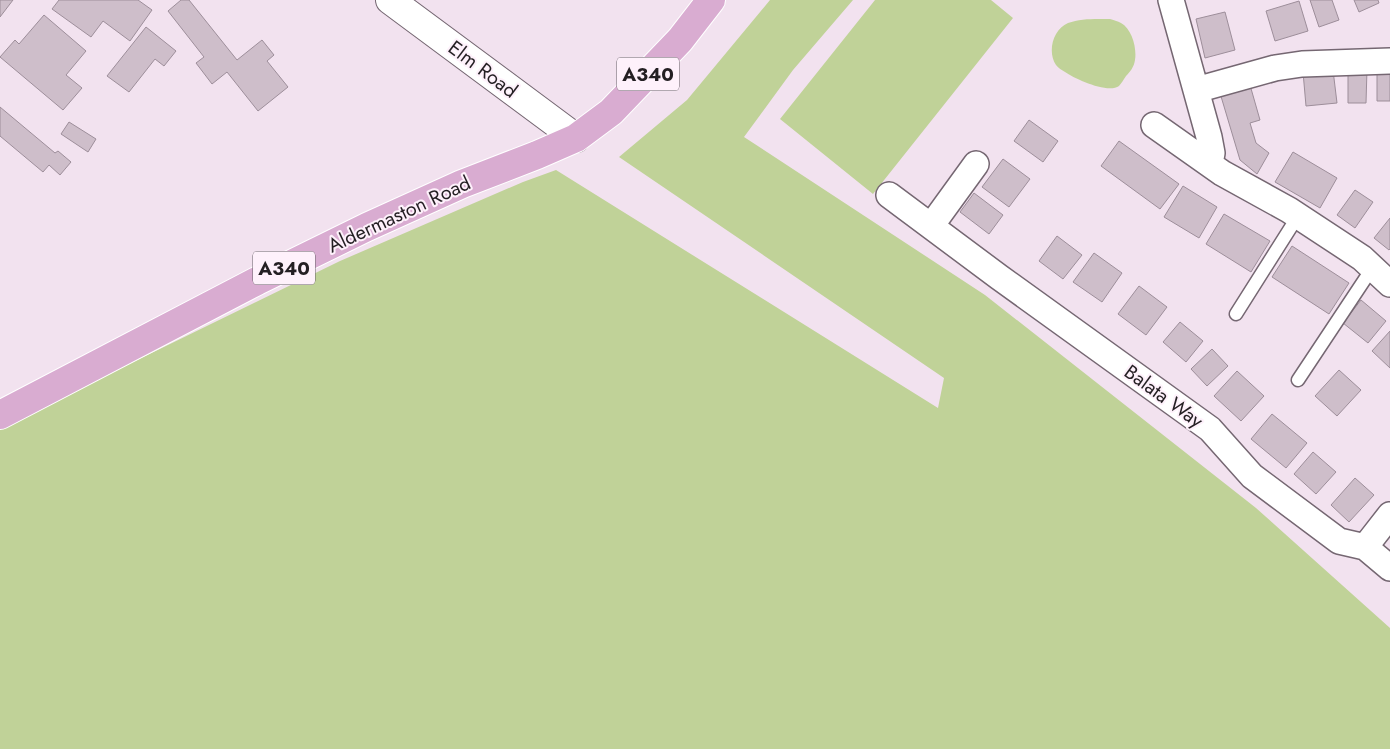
<svg xmlns="http://www.w3.org/2000/svg" width="1390" height="749" viewBox="0 0 1390 749" font-family="Jost,sans-serif">
<style>
.green{fill:#c0d298}
.building{fill:#cebeca;stroke:#9d8e9a}
.lines{fill:none;stroke-linecap:round;stroke-linejoin:round}
.service-casing{stroke:#756772;stroke-width:15}
.minor-casing{stroke:#756772;stroke-width:28}
.tertiary-casing{stroke:#756772;stroke-width:30}
.primary-casing{stroke:#fff;stroke-width:30}
.service{stroke:#fff;stroke-width:12}
.minor{stroke:#fff;stroke-width:25}
.tertiary{stroke:#fff;stroke-width:28}
.primary{stroke:#d9acd1;stroke-width:28}
.labels{text-anchor:middle;stroke-width:4;stroke-linejoin:round;paint-order:stroke}
.shield{fill:#fef1fb;stroke:#655e64;stroke-width:1}
.shield-label{font-size:19px;font-weight:bold;fill:#241f23}
.street-label{font-size:20px;fill:#241f23;stroke:#fef1fb}
</style>
<rect width="100%" height="100%" fill="#f2e2ef"/>
<path class="green" d="M770 0H853L793 70 744 137 985 295 1256 508 1390 628V749H0V427L340 261 523 182 556 170 938 408 944 378 619 157 687 100Z
M875 0H991L1013 18 873 194 780 119Z
M1110 19C1113 20 1118 21 1121 23 1132 29 1137 48 1135 60 1134 67 1130 72 1126 76 1124 79 1121 84 1119 86 1108 94 1075 79 1065 72 1062 70 1058 68 1056 65 1047 52 1053 29 1068 23 1081 18 1097 19 1110 19Z"/>
<path class="building" d="M0 0H13L0 17Z
M59 0H138L152 10 130 41 103 21 91 37 52 9Z
M181 0H189L237 60 262 40 274 55 267 61 288 87 258 111 227 72 212 84 196 63 204 57 168 11Z
M1310 0H1332L1339 20 1319 27Z
M1354 0H1378L1379 3 1359 12Z
M1299 1 1308 31 1275 41 1266 11Z
M1225 12 1235 50 1205 58 1196 19Z
M44 15 86 51 66 75 82 88 63 110 0 57 15 40 19 44Z
M146 27 176 51 164 66 155 59 129 92 107 76Z
M1348 69H1367L1366 103H1348Z
M1377 69H1390V101H1377Z
M1333 70 1337 103 1306 106 1303 72Z
M1250 85 1260 120 1250 123 1256 143 1269 153 1257 174 1240 160 1220 93Z
M0 107 55 153 58 151 71 162 60 175 49 165 43 172 0 136Z
M1029 120 1058 141 1043 162 1014 141Z
M69 122 96 139 88 152 61 134Z
M1119 141 1179 184 1160 209 1101 166Z
M1293 152 1337 178 1320 208 1275 182Z
M1003 159 1030 179 1009 207 982 187Z
M1183 186 1217 207 1199 238 1164 217Z
M1355 190 1373 202 1355 228 1337 215Z
M974 193 1003 215 989 234 960 212Z
M1224 214 1270 241 1251 272 1206 244Z
M1390 218V249L1389 250 1374 238Z
M1057 236 1082 255 1063 279 1039 261Z
M1292 246 1349 283 1329 314 1272 277Z
M1094 253 1122 273 1102 302 1073 282Z
M1139 286 1167 307 1146 335 1118 314Z
M1361 300 1386 321 1368 343 1343 323Z
M1180 322 1203 341 1186 362 1163 342Z
M1390 331V368L1372 351Z
M1212 349 1228 366 1207 386 1191 369Z
M1339 370 1361 390 1337 416 1315 396Z
M1237 371 1264 396 1241 421 1214 396Z
M1272 414 1307 443 1286 468 1251 439Z
M1313 452 1336 472 1316 494 1294 474Z
M1355 478 1374 495 1349 522 1331 505Z"/>
<g class="lines">
<defs>
<path id="service" d="M1236 314 1298 216
M1298 380 1373 267"/>
<path id="minor" d="M1171 0 1209 137 1212 153 1210 164
M1196 90 1275 68 1302 64 1390 61
M1154 125 1222 173 1289 210 1362 258 1390 284
M889 195 999 277 1210 429 1252 476 1339 541 1365 547 1390 568
M931 226 976 164
M1365 547 1390 515"/>
<path id="tertiary" d="M390 0 576 138"/>
<path id="primary" d="M0 415 257 281 367 227 462 184 537 155 576 138 611 112 680 40 711 0"/>
</defs>
<use href="#service" class="service-casing"/>
<use href="#minor" class="minor-casing"/>
<use href="#tertiary" class="tertiary-casing"/>
<use href="#primary" class="primary-casing"/>
<use href="#service" class="service"/>
<use href="#minor" class="minor"/>
<use href="#tertiary" class="tertiary"/>
<use href="#primary" class="primary"/>
</g>
<g class="labels">
<g class="shield">
<rect x="617" y="57.5" width="62" height="33" rx="4"/>
<rect x="253" y="251.5" width="62" height="33" rx="4"/>
</g>
<g class="shield-label">
<text x="648" y="81">A340</text>
<text x="284" y="275">A340</text>
</g>
<g class="street-label">
<text transform="translate(483 69) rotate(37)" y="7">Elm Road</text>
<text transform="translate(399 214) rotate(-25)" y="7">Aldermaston Road</text>
<text transform="translate(1164 396) rotate(36)" y="7">Balata Way</text>
</g>
</g>
</svg>
